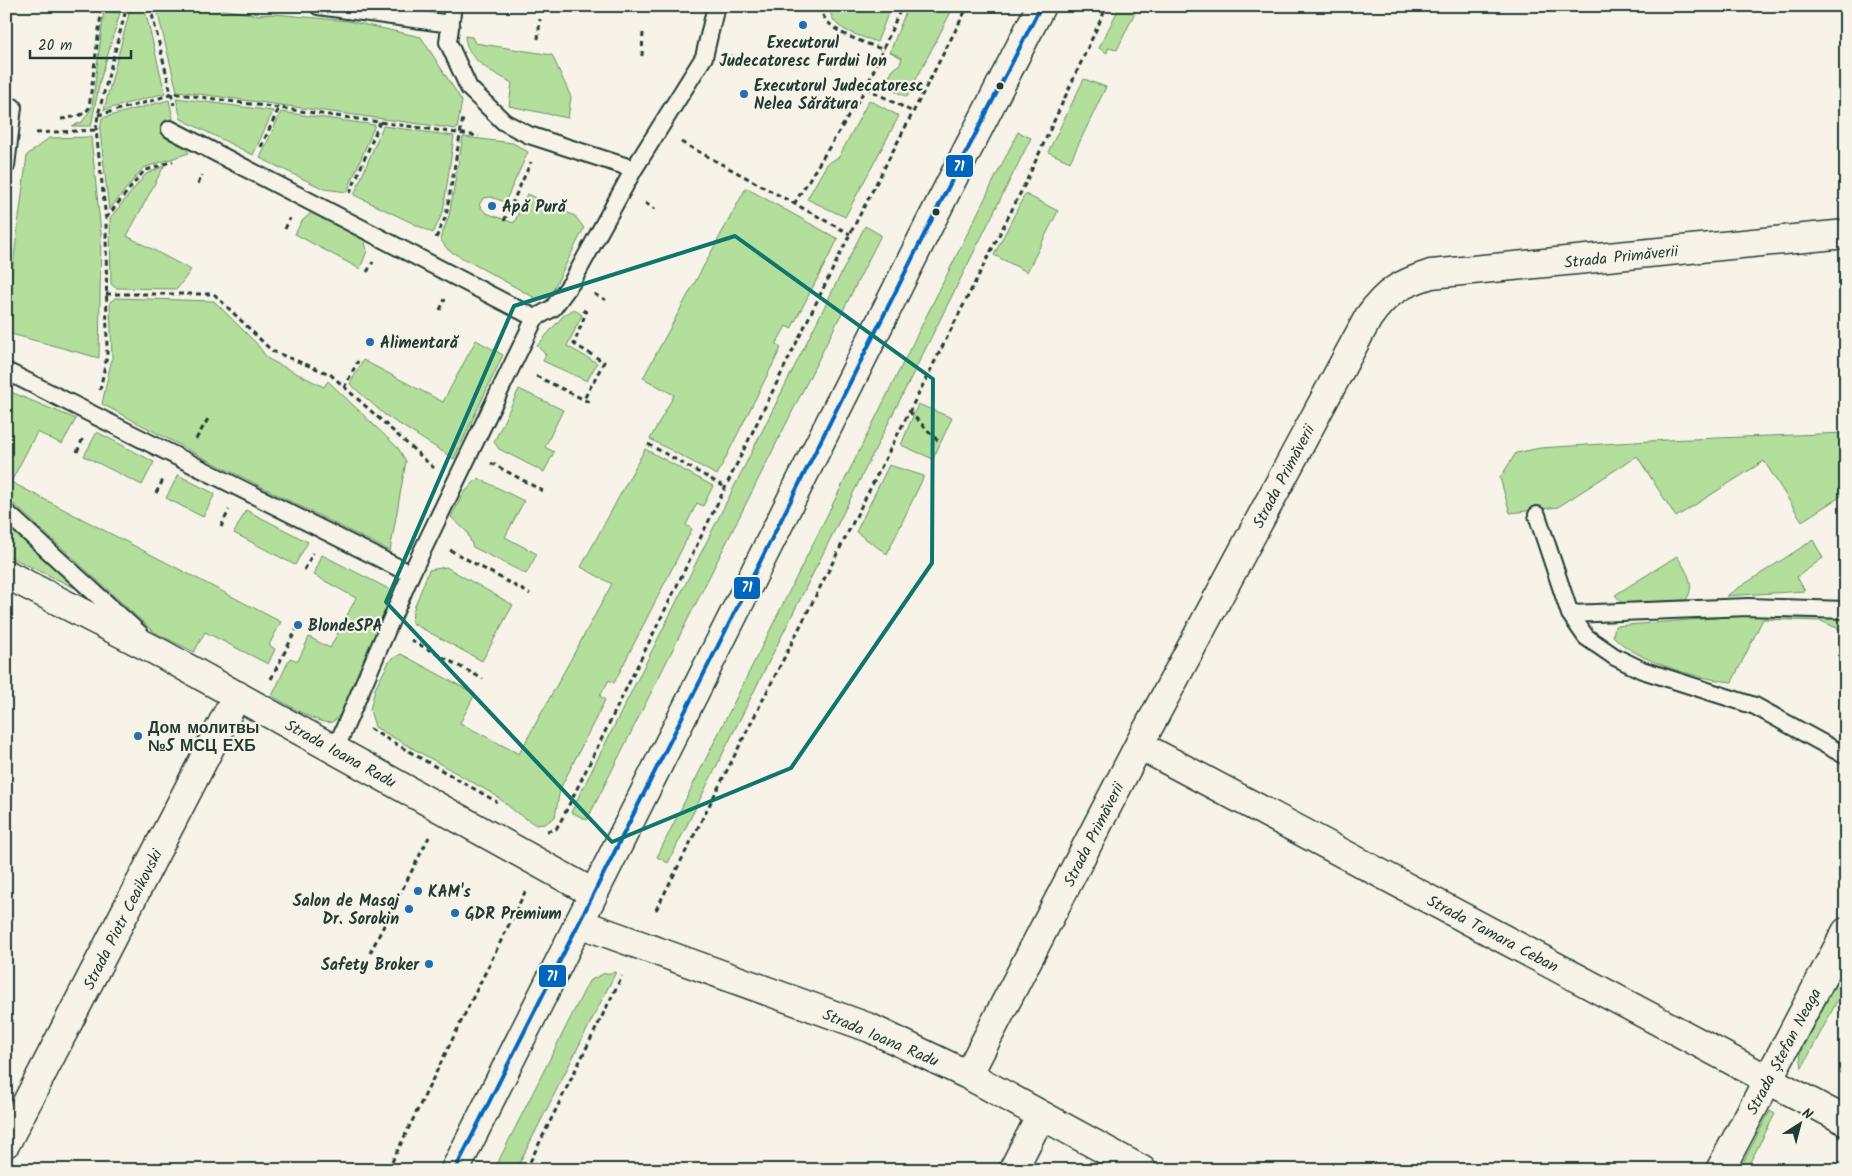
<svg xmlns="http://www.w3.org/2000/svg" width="1852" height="1176" viewBox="0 0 1852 1176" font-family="Kalam,sans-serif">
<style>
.green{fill:#b3de9b;stroke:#698e68}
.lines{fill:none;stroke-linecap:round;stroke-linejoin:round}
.lane-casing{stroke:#1f3d34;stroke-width:20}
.street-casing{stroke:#1f3d34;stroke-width:31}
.secondary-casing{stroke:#1f3d34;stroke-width:31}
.path{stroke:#1f3d34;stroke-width:3;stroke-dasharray:5 4;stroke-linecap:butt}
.lane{stroke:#f7f3e8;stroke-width:16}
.street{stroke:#f7f3e8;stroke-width:28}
.secondary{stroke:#f7f3e8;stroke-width:28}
.bus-1-casing{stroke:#f7f3e8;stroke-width:8}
.bus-1{stroke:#0065bd;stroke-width:4}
.marked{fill:none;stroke:#0f766e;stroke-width:4;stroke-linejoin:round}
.poi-dot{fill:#1f6fb2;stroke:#f7f3e8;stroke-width:2}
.bus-dot{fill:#1f3d34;stroke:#f7f3e8;stroke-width:2}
.labels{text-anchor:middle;stroke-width:4.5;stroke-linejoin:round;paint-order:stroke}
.poi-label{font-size:16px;font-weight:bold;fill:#1f3d34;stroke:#f7f3e8;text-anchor:start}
.street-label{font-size:16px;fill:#1f3d34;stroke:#f7f3e8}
.line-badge{stroke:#f7f3e8;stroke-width:2}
.badge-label{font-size:14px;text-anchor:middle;font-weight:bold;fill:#fff}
</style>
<rect width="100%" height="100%" fill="#f7f3e8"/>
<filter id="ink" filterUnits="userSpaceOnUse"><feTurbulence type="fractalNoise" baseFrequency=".02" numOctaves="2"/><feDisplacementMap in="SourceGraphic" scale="10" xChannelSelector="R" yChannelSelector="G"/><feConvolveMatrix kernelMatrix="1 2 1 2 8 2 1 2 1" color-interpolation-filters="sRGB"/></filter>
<g filter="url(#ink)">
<path class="green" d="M131 6H144L165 93 104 110Z
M156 6H200L258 15 275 14 348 21 421 37 462 101 457 129 177 91Z
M830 6H891L877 42C859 35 828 30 830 6Z
M908 6H954L907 97 884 86 894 68 900 64 902 58 890 52Z
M1120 6H1138L1117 50 1108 48 1107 53 1099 48Z
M104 10 120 13 100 81 91 126H72L82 122 92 108Z
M465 36 472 37 475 43 552 55 571 97 568 118 509 106 512 83C492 71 467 62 465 36Z
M1084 79 1106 87 1070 162 1048 152Z
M176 98 273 111 253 155 181 119Z
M169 100 173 118 164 135 185 147 189 153 143 168 109 210 100 131 102 118Z
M869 100 899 116 845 217 807 199 827 164 839 157Z
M281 112 375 125 347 192 324 189 260 158Z
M383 126 454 136 443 212 433 233 354 195Z
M1018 132 1031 138 668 863 657 857Z
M91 137 101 233 99 358 11 334 6 369V320L27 155 49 138Z
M463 137 513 143 528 152 505 202 491 197 483 198 479 205 486 213 514 223 527 194 575 216 584 228 550 296 537 299 448 250 440 239 449 216Z
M164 166 127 236 191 270 177 289 116 288 111 284 110 218 146 174Z
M746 188 838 239 791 329 786 326 776 344 781 348 717 475 650 439 674 395 643 378Z
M1025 194 1058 211 1027 272 994 255Z
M312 212 364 238 367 251 360 269 295 234 302 221Z
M865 226 881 235 587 820 571 812Z
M115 298 214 301 256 343 268 359 324 387 328 381 398 448 406 461 390 551 202 457 102 404 112 358 110 302Z
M574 309 582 315 567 346 597 363 587 381 543 361 546 355 537 346 563 316Z
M476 340 503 355 454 459 385 415 350 384 363 360 443 402Z
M519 389 563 410 545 447 554 452 544 472 499 449 494 442Z
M6 390 76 419 62 444 37 432 11 482 281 622 269 645 275 649 268 664 205 632 194 652 154 632 6 497Z
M918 404 952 418 933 459 901 445Z
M97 432 154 462 142 485 84 456Z
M1846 433V493L1802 521 1764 461 1676 517 1637 456 1558 507 1510 513 1500 478 1516 453 1540 448 1666 440Z
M645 449 713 486 703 506 697 503 686 525 692 529 614 683 609 680 600 696 605 700 560 789 555 817 545 824 536 825 517 813 495 795 375 727 370 710 375 689 390 660 401 654 475 694 460 723 519 754 612 584 581 567Z
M889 465 924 476 887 554 856 532Z
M178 475 215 494 203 517 166 498Z
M478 478 524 501 505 537 537 554 526 574 473 547 467 532 451 517 463 494Z
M246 510 308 542 295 565 234 533Z
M6 527 53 561 77 583 75 588 6 555Z
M1813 540 1823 558 1797 577 1805 591 1726 596Z
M322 555 389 589 391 597 348 700C344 707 340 718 332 722 321 727 284 702 272 696L290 658 298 661 309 637 330 648 356 598 314 575Z
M1677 556C1686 571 1697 584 1686 600L1622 603 1615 595Z
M446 567 513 605 482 661 412 623 413 611 429 570Z
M1764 614 1843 617 1844 631 1846 632 1821 621 1763 619 1732 682C1698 679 1636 661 1613 636L1615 626Z
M1846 964V984L1802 1068 1800 1053Z
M616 972 516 1170H494L589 981 603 974Z
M1770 1111 1775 1114 1746 1170H1739Z"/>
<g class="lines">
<defs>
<path id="lane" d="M318 6 451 24
M453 6 448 42 469 88 504 122 529 135 634 169
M170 129 535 318
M6 166 13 107
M6 371 411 574
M6 512 140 634
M1537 515 1570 614 1586 637 1615 657 1642 670 1755 706 1846 756
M1570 614 1748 607 1846 610
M335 750 411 574 535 318 553 308 572 282 634 169 704 57 716 6"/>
<path id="street" d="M6 574 162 654 593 893
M1139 745 1846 1121
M579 923 870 1028 968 1075 1142 1170
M968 1075 1139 745 1368 318C1387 291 1400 284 1431 274L1846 234
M6 1143 237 695
M1013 1170 1041 1115
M1720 1170 1846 932"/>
<path id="secondary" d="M455 1170 929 225 1041 6"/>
</defs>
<use href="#lane" class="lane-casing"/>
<use href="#street" class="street-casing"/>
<use href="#secondary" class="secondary-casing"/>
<path class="path" d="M112 6 126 7
M150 6 174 105
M820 6C824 33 863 41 884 50
M538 39 540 19
M642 56 643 32
M730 56 749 65
M866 88 913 112
M98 115 155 100 172 93 479 136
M61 119C72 117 83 117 89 108L102 6
M36 133 96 130
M681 142 850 234
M261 147 279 108
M198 184 202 175
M350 193 380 122
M645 203 655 209
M794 204 866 88 902 6
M106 218 144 171 173 161
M504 221 531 162
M285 229 290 218
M436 238 446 216 463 118
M367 272 373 262
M106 294H214L272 351 330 374 434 468
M594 294 606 300
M440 310 445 299
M583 310 586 312 574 344 604 362 584 399
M536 376 591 403
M344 388 358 361
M100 390 107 356 106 219 96 130 98 115 127 6
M909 411 940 443
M196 439 208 419
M648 444 725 487
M77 452 83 438
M491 463 543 491
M156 493 164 478
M221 527 229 510
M450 550 530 594
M304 570 313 553
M411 640 483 679
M271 679 296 630
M370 729 497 802
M547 831 556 829 563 817 850 234 968 6
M656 910 1025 184 1107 6
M370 953 429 837
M388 1170 526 890
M526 1170 622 976"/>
<use href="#lane" class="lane"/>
<use href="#street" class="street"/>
<use href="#secondary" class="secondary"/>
<defs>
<path id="bus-1" d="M455 1170 929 225 1041 6"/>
</defs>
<use href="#bus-1" class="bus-1-casing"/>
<use href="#bus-1" class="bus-1"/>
</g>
</g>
<path class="marked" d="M735 236 933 379 932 563 791 768 612 842 386 602 514 306Z"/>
<g class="poi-dot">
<circle cx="803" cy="25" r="5"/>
<circle cx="744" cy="94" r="5"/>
<circle cx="492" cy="206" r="5"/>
<circle cx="370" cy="342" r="5"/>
<circle cx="298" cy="625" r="5"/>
<circle cx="138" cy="736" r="5"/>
<circle cx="418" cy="891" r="5"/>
<circle cx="409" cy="909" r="5"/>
<circle cx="455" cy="913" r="5"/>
<circle cx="429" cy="964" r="5"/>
</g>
<g class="bus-dot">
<circle cx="1000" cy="86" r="4.5"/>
<circle cx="936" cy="212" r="4.5"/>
</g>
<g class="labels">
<g class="poi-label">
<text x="803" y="48" text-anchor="middle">Executorul<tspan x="803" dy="18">Judecatoresc Furdui Ion</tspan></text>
<text x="754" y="91">Executorul Judecatoresc<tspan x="754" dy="18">Nelea Sărătura</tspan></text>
<text x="502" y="212">Apă Pură</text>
<text x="380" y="348">Alimentară</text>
<text x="308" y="631">BlondeSPA</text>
<text x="148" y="733">Дом молитвы<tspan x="148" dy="18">№5 МСЦ ЕХБ</tspan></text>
<text x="428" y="897">KAM's</text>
<text x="399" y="906" text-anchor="end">Salon de Masaj<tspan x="399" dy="18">Dr. Sorokin</tspan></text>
<text x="465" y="919">GDR Premium</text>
<text x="419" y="970" text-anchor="end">Safety Broker</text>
</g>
<g class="street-label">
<text transform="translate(1621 256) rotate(-6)" y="6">Strada Primăverii</text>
<text transform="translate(1283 476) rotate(-62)" y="6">Strada Primăverii</text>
<text transform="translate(341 753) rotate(29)" y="6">Strada Ioana Radu</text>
<text transform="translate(1093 834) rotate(-63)" y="6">Strada Primăverii</text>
<text transform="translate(122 919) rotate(-63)" y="6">Strada Piotr Ceaikovski</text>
<text transform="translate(1493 933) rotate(28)" y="6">Strada Tamara Ceban</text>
<text transform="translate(881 1037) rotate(23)" y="6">Strada Ioana Radu</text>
<text transform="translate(1783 1051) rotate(-62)" y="6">Strada Ștefan Neaga</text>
</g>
</g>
<g class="line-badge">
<rect x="945" y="154" width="29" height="24" rx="5" fill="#0065bd"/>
<rect x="733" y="576" width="28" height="24" rx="5" fill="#0065bd"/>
<rect x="538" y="964" width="29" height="24" rx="5" fill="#0065bd"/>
</g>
<g class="badge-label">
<text x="959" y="171">71</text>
<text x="747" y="592">71</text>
<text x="552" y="981">71</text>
</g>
<rect width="1852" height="1176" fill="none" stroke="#f7f3e8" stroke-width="25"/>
<rect x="12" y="12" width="1827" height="1151" fill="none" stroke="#1f3d34" stroke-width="2" filter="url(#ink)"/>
<g transform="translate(1800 1124) rotate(36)" stroke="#f7f3e8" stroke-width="4" paint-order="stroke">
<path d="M0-4L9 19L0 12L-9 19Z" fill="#1f3d34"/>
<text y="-8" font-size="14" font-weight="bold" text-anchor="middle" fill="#1f3d34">N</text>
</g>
<path d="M30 50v8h101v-8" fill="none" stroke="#1f3d34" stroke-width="2.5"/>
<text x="38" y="50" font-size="15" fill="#1f3d34" stroke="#f7f3e8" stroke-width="4" paint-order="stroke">20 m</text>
</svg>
